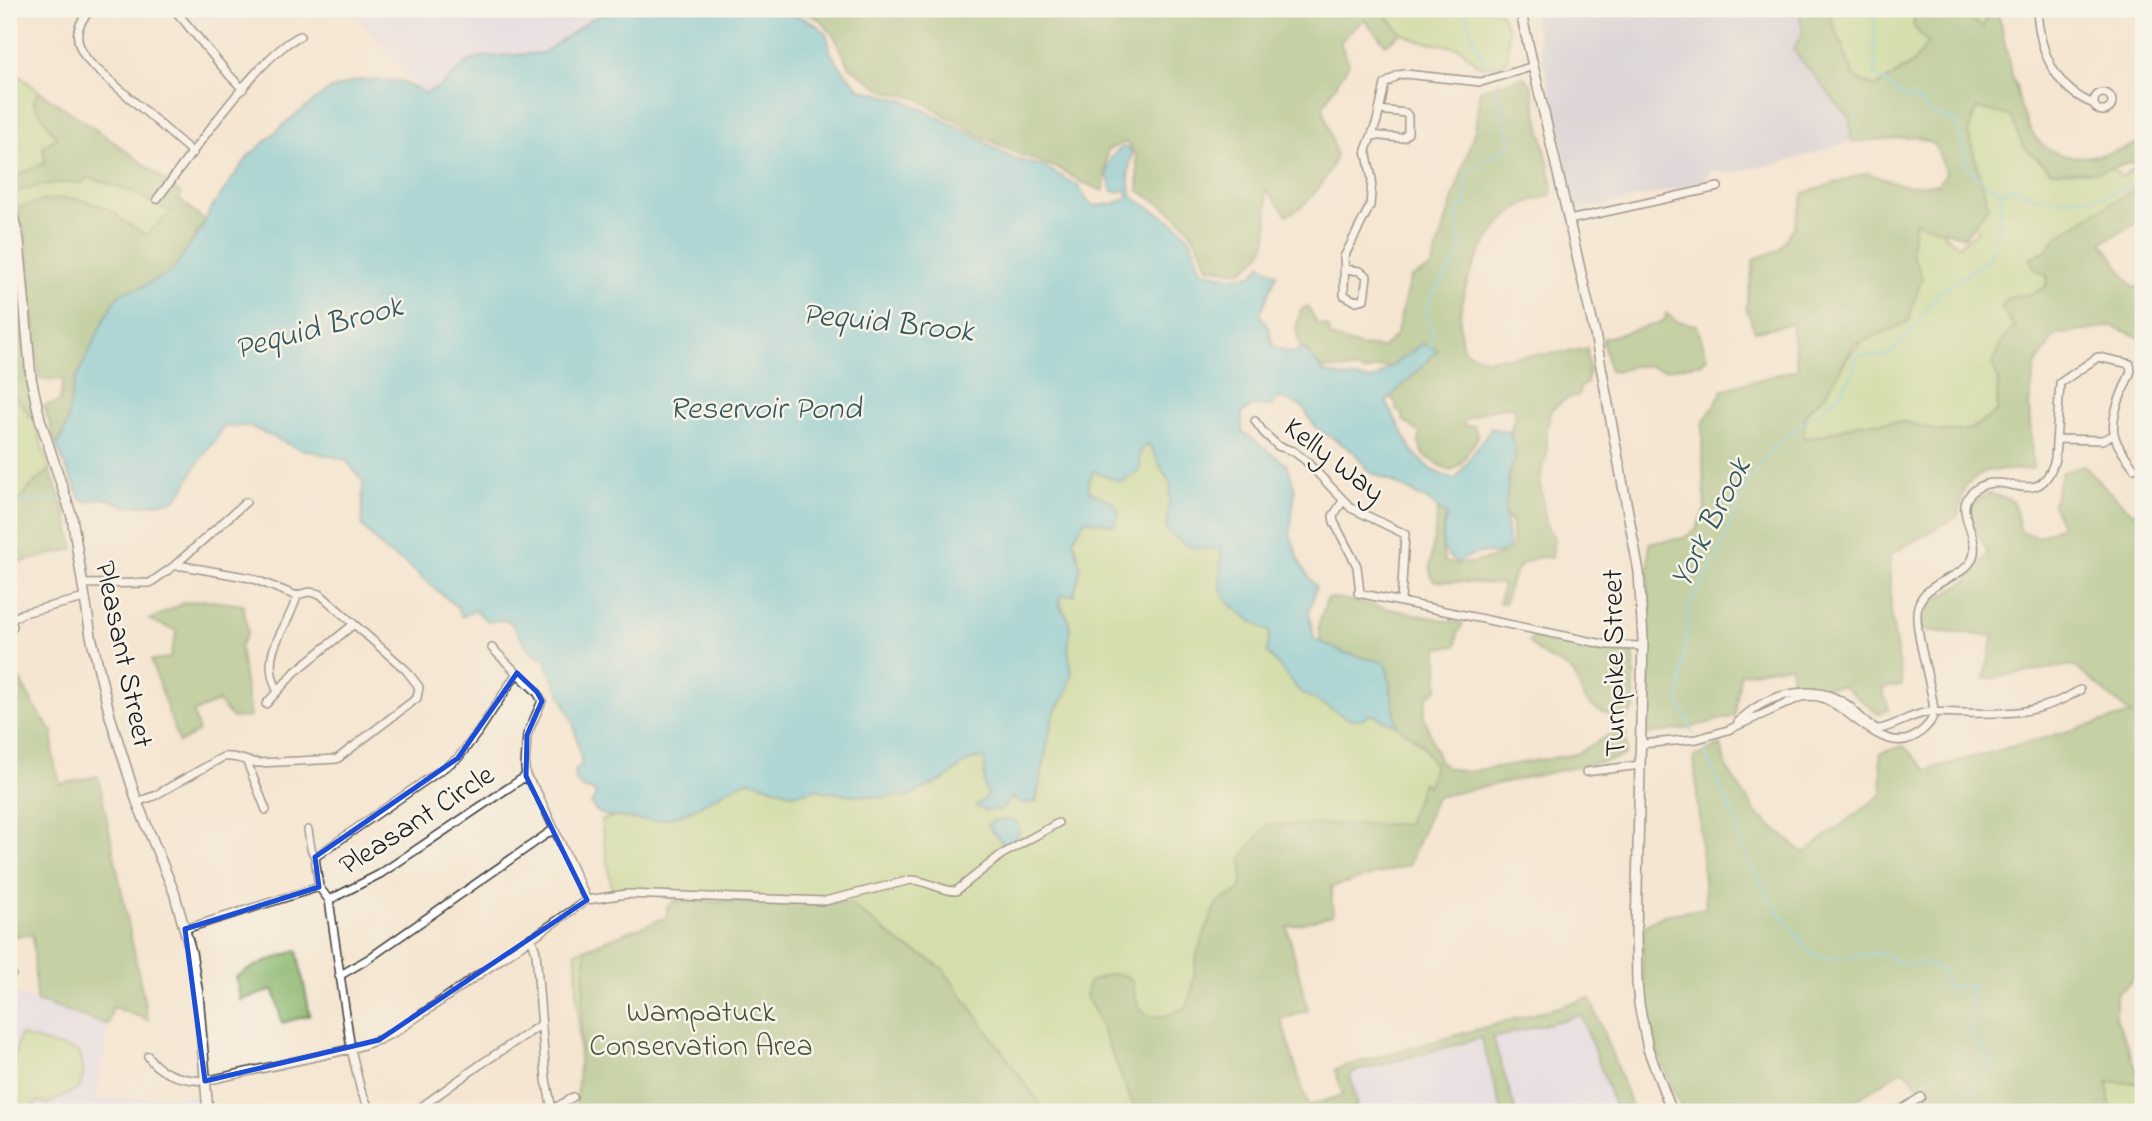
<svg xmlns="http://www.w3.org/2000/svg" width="2152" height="1121" viewBox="0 0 2152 1121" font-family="'Indie Flower',sans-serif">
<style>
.built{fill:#dbd6f7}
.industrial{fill:#c1c2dd}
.green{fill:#b0d680;stroke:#66794e;stroke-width:2}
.forest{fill:#8cb76e;stroke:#546a45;stroke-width:2}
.water{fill:#5cc4d8;stroke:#3c707a;stroke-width:2}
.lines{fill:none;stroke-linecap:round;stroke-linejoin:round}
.stream{stroke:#5cc4d8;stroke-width:2}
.minor-casing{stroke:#3c3a37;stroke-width:10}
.major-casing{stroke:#3c3a37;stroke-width:12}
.minor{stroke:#fff;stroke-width:7}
.major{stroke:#fff;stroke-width:9}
.marked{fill:none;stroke:#1d4ed8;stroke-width:5;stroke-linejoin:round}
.labels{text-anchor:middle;stroke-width:5;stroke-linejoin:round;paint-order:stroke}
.street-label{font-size:30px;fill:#1c1c1c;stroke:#f7f3e8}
.park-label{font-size:30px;fill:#48543a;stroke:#f7f3e8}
.water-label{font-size:32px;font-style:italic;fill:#32575e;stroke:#f7f3e8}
</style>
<rect width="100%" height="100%" fill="#f7f3e8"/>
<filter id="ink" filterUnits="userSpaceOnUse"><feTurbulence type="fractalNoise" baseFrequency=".0143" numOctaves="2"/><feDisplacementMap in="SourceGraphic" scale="14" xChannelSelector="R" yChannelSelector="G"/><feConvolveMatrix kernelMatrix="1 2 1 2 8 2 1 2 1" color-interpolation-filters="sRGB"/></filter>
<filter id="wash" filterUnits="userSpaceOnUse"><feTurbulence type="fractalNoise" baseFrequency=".00686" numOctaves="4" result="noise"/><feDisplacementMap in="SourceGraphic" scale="28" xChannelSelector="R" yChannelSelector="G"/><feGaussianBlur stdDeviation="1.57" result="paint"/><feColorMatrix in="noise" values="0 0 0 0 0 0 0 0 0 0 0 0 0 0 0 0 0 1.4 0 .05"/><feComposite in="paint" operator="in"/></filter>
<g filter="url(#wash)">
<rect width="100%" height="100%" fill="#f4e6d1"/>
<path class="built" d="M349 9H614L590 20 543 53 515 56 499 54 466 63 440 87 425 94Z
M10 993 108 1025 97 1099 198 1096 200 1112H9Z
M1581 1015 1617 1112H1516L1493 1038Z
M1481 1038 1502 1112H1339L1357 1107 1349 1073Z"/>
<path class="industrial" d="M1532 9H1798L1803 32 1793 50 1850 119 1851 142 1784 162 1729 173 1711 170 1703 183 1576 211Z"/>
<path class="green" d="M1381 9H1489L1500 12 1508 28V58L1500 66H1479L1460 48 1417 40 1401 33Z
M1827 9H1916L1913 26 1929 42 1913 63 1875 87 1855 78Z
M1929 9H1989L1984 28 1957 10 1938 12Z
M21 77 168 191 195 232 34 338 27 245 23 224 9 186V84Z
M2010 79 2016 83 2020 105 2040 159 2111 167 2122 177 2134 168 2138 160 2143 163V185L2091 215 2058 237 2046 251 2030 259 2048 276 2045 288 2031 294 2008 297 2006 316 2015 327 2002 341 1993 361 1998 382 1997 412 1969 430 1937 431 1906 422 1862 423 1812 438 1689 546 1705 509 1702 441 1820 390 1835 378 1848 357 1870 333 1888 233 1935 213 1946 237 1959 245 1977 232 1971 203 1930 121Z
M9 229C18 267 19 304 23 343 26 386 35 429 50 470L34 483 9 512Z
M1149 443C1157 456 1161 471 1171 483V499L1222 549C1222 560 1218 577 1221 588 1227 607 1254 623 1270 632L1267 652 1299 690 1349 719C1355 717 1365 713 1371 714 1389 716 1434 748 1434 767 1434 787 1421 811 1415 830L1347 845 1199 988 1155 1112H581L576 952 634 929 781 960 718 902 673 901 669 892 612 891 601 821C612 812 669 818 687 812 701 808 712 797 725 790 733 786 742 783 750 780L794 794 817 789 827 792 879 797H906L945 779 966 762 977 758 985 759 986 765 984 777 988 795 977 805 1011 797 1023 803 1036 802 1053 715 1061 704 1072 672 1068 649 1070 629 1060 602 1078 553 1073 540 1085 519 1113 525 1114 503 1089 491 1088 484 1093 471 1121 482 1140 471V452Z
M20 1035 78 1052 84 1072 80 1088 47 1104 39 1101 28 1112H9V1076Z
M2107 1082 2143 1083V1112H2111Z"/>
<path class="forest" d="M559 9H590L569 19 560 12Z
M796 9H1381L1401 33 1386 45 1364 19 1340 42 1349 64 1323 106 1336 156C1326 179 1312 205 1287 215L1266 189C1267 227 1277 249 1240 272L1208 267C1192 224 1178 214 1139 191L1136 155 1126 142 1107 150 1104 191 1079 181 1060 169 1016 153 977 134 918 99 883 90 850 67 835 38 821 20Z
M1798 9H1827L1855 78 1875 87 1913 63 1928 43 1913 26 1916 9 1938 12 1957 10 1983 27 1989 9H1996C2003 28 2005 48 2010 67 2015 89 2021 115 2033 134 2057 171 2111 155 2143 141V160L2095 172 2051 171 2023 146 2011 116 1977 108 1968 132 1988 206 1965 237 1915 222 1911 251 1922 277 1908 322 1854 345 1825 395 1806 413 1803 437 1812 438 1862 423 1906 422 1937 431 1969 430 1997 412 1998 382 1993 361 2002 341 2015 327 2001 308 2008 297 2031 294 2045 288 2048 276 2035 270 2030 259 2046 251 2057 237 2091 215 2143 185V220L2102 242 2133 287H2143V339L2112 326 2055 335 2035 366 2029 406 2033 469 1986 471 1965 485 1958 516 1890 555 1891 612 1902 685 1882 688 1889 709 1879 714 1843 686 1792 687 1791 665 1740 674 1735 716 1684 729 1647 734 1649 543 1683 538 1696 530 1705 509 1702 425 1724 389 1798 369 1791 324 1755 331 1746 308 1754 259 1779 250 1794 227 1804 193 1867 173 1906 186 1938 184 1946 173 1935 145 1916 137 1851 142 1850 119 1793 50 1803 32Z
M1524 77 1531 84 1553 187 1550 196C1541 198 1531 200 1524 204 1481 231 1448 303 1464 351L1486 359 1568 352 1587 348 1589 370 1587 383 1580 387 1579 395 1564 400 1551 410 1547 427V456L1542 469 1540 485 1547 528 1554 537 1552 558C1519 553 1511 576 1505 603H1499L1503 584 1434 581 1431 577 1430 566 1438 509 1447 516C1440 531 1440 546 1445 562 1461 568 1497 558 1512 549V525L1505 513 1509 474 1516 456 1510 432 1515 416 1514 407C1501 405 1475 413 1464 421L1465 426H1474L1478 437 1460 465 1450 471 1423 455 1419 443 1420 433 1403 420V414L1396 410V403L1391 397 1437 351 1422 344 1390 367 1376 368 1365 372C1357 367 1333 370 1321 368L1306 349 1301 350 1296 329 1301 310 1308 306 1317 324 1328 326 1331 337 1360 346 1382 348 1396 335 1410 278 1431 268 1475 129 1480 89Z
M39 91C88 124 136 156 181 194L179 199 205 221 172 271 142 287 120 293 105 318 74 384 67 424 57 447 44 406 59 402 64 380 39 379 27 245 17 208C60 194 78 194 118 214L117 217 146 235 171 212 131 191 86 177 84 183C59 181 35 184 12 194L9 179 45 163 43 147 56 138 33 102Z
M9 269 17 274C24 321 24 369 34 416L29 417C26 404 18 406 15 395 3 356 9 310 9 269Z
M1666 313 1676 321 1697 325 1707 358 1702 363 1664 370 1648 366H1634L1617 372 1610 371 1602 339 1658 323 1665 320Z
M2084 466 2133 514 2143 507V963L2128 985 2116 994V1017L2142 1083 2107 1082 2111 1112H1915L1932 1101 1904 1069 1836 1112H1683C1663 1070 1647 1028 1643 981 1642 963 1643 944 1644 926L1664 915 1706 908 1694 757 1721 745 1726 767 1757 814 1804 853 1882 794 1880 753 1904 746 1926 770 2131 714 2073 665 1984 679 1994 636 1918 630 1933 602 1968 580 1988 553 1972 522V505L1989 493 2013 501 2021 532 2039 537 2061 526 2053 503 2062 472Z
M50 470 67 517 74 549 9 565V512L34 483Z
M1337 598 1463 624 1458 632 1456 646 1438 648V688L1427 697 1424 716 1439 761 1448 768 1466 772 1576 754 1609 735 1626 734V754L1614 759 1436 797 1409 865 1331 887 1333 915 1287 927 1308 1010 1281 1020 1308 1106 1343 1095 1335 1069 1590 998 1634 1112H1617L1581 1015 1493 1038 1516 1112H1502L1481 1038 1350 1073 1357 1107 1339 1112H1136L1093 1008C1085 999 1085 993 1089 982 1103 975 1118 969 1132 980 1137 1020 1154 1025 1187 1006L1192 990 1197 953 1215 907 1220 900 1237 893 1242 885V857L1267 825 1407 824 1423 782 1428 787 1434 764 1421 743 1397 726 1386 663 1345 653 1321 642 1318 626 1327 599Z
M204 600 243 605 248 632 240 647 250 717 232 718 218 701 193 713 199 731 179 743 151 660 170 658 177 631 149 620 184 603Z
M1533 636 1566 642 1599 652H1632L1634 656V709L1627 718C1608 715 1591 712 1582 693 1579 687 1577 678 1573 673 1560 659 1542 661 1529 641Z
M9 666H12L40 716 53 732V757L60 784 98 776 148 1020 113 1007 108 1025 36 1001 33 935 9 936Z
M674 902 849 903 904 946 928 958 943 969 1046 1112H576L586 949 667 917V907Z
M297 950 310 1015 282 1023 274 990 240 1000 236 977 253 967Z"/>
<path class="water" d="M614 9H772L776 12 803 18 817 25 825 32 829 42 830 51 837 63 860 89 906 101 973 135 1012 158 1045 167 1078 186 1088 202 1095 206 1113 204 1128 198 1126 189 1119 192 1112 191C1105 173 1105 158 1123 147L1129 149 1132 155 1128 173 1132 197 1175 223 1190 238 1201 270C1220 275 1235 280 1254 274L1261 264 1277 274 1260 314 1269 329 1273 346 1291 353 1305 349 1324 372 1342 377 1373 380 1422 344 1438 350 1386 402 1413 452 1431 470 1455 480 1491 428 1510 432 1516 456 1509 474 1505 513 1509 548C1495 557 1494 552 1480 553 1471 554 1464 559 1457 563 1436 550 1443 537 1447 516L1429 501 1391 481 1369 472 1354 452 1315 427 1303 407 1279 397 1271 406H1252L1242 413V431L1287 465 1295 488 1290 534 1301 565 1316 587 1309 613 1314 639 1345 653 1386 663 1397 726 1371 714 1363 719H1349L1299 691 1267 652 1270 632C1254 623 1227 607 1221 588 1218 577 1222 560 1222 549 1196 550 1185 549 1166 529L1171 483C1161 471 1157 456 1148 443L1140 452V471L1121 482 1093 471 1088 484 1089 491 1114 503 1119 513 1114 525 1085 520 1073 540 1081 567 1074 595H1062L1060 602 1061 609 1068 617 1070 629 1068 649 1072 672 1067 692 1053 715 1036 802 1023 803 1011 797 1002 810 986 811 976 806 988 795 984 786 985 759 977 758 966 762 945 779 906 797H879L827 792 817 789 794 794 750 780C700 799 684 829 624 818 610 815 599 818 591 804L596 795 593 791C580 789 576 785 574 771L582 764 573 722 545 660 529 649 510 622 505 620 487 621 475 610 462 617 457 607 405 563 386 552 362 526 363 482 346 460 297 448 249 426 223 427C217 442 205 451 197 465 189 478 185 489 175 500 160 502 145 506 130 506 115 506 108 491 88 502L80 498 57 447 67 424 74 384 105 318 120 293 142 287 172 271 202 228 210 210 248 157 289 120 329 90 358 80 400 81 425 93 440 87 466 63 480 57 543 53 590 20Z
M994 820H1014L1018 824 1019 832 1009 847 1005 846 987 825Z"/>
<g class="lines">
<path class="stream" d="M1465 9 1476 45 1484 58V71L1487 76
M1875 9C1873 31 1876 53 1875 75L1905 97 1920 101 1930 113 1958 122 1967 166 1988 186 2002 191 2015 188 2033 196 2064 199 2106 195 2143 181
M1429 348 1432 346 1433 331 1424 314 1430 298 1462 252 1456 212 1466 203V173L1511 145 1505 113 1494 85
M9 512 17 502 62 499
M1693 733 1679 702 1689 606 1720 553 1745 486 1771 449 1840 394 1854 371 1856 355 1887 356 1912 330 1940 292 1987 261 1999 225 2002 191
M1703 748 1731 810 1748 860 1770 900 1813 956 1842 958 1884 952 1900 964 1919 963 1944 970 1946 989 1971 984V1031L1984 1049 1991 1069 1969 1094 1947 1112"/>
</g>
</g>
<g filter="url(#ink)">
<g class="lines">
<defs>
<path id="minor" d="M92 9C72 27 74 45 91 64L193 153
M174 9 230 76 243 89
M2037 9C2039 49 2054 89 2094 104
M2094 102a9 9 0 1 1 18 0a9 9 0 1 1-18 0Z
M1372 135 1400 138 1404 137 1408 133V116L1406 113 1379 110
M157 199C188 160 259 54 300 36
M1569 220 1718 187
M1344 269 1360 271 1367 276 1364 299 1355 301 1344 295C1344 282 1345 269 1344 257L1370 206 1372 179 1366 150 1377 121 1385 84 1398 75 1405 74 1481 82 1534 66
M1255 421 1264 433 1278 446 1293 451 1305 460 1351 508 1405 534 1401 602
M2056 439 2102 440 2114 435
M1343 501 1333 516 1334 522 1357 566 1360 593
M175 565 246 502
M83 584 150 583 174 566H183L251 578 297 596C305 592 310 591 320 594L406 670 419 687 417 698 337 759 259 763C246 762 236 755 223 757L154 796 137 802
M1358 593 1608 645 1642 646
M11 620 23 613 85 598
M9 633 13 626 9 618
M492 648 517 673 479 731 458 758 315 857 319 887 329 900 380 874 526 776
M517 673 537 692 542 701 527 735 525 767 526 776 538 794 587 900
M277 690C259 650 287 632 297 596
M266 704 295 672 354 624
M1738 722C1767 693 1815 680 1849 706 1857 713 1869 728 1879 729 1887 729 1912 715 1924 713 1936 711 1949 713 1962 713 2008 714 2039 715 2080 690
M1640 744 1697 739 1728 730 1801 697C1808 696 1815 695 1822 698 1853 709 1889 763 1923 730 1928 725 1933 720 1934 712 1933 687 1912 626 1918 606 1926 578 1970 579 1974 553 1978 531 1950 507 1976 489 2006 468 2039 514 2055 459L2060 383 2098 357 2130 364 2131 371C2124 390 2107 419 2116 440 2120 451 2128 459 2134 468
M247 762 266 810
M1586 772 1640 765
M308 830 311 849 315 857
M329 900 351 1049 361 1091 371 1112
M185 929 319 887
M531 937 536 952 546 1079 552 1110
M9 972 12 974
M339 976 368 959 554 829
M148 1056C159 1075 185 1080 205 1081L351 1049 379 1040 397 1031 587 900 626 894 825 901 911 880C927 880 940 891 956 891L1001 855 1058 823
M414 1112 481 1064 542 1024
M549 1112 573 1097
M1898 1112 1921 1097"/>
<path id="major" d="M1520 9 1595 334 1639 572 1643 640 1636 933 1637 982 1639 1004 1648 1049 1672 1112
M9 202 19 240 31 378 40 419 72 517 91 636 110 716 137 802 174 892 191 952 198 994 208 1112"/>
</defs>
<use href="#minor" class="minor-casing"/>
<use href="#major" class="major-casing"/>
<use href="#minor" class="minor"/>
<use href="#major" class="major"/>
</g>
</g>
<path d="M0 0H2152V1121H0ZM517 673 537 692 542 701 527 735 526 776 587 900 379 1040 205 1081 185 929 319 887 315 857 458 758Z" fill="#f4e6d1" fill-opacity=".55" fill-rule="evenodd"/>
<path class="marked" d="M517 673 537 692 542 701 527 735 526 776 587 900 379 1040 205 1081 185 929 319 887 315 857 458 758Z"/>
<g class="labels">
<g class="street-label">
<text transform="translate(1335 459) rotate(38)" y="10">Kelly Way</text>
<text transform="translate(125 654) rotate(78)" y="10">Pleasant Street</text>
<text transform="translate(1613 663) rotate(-91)" y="10">Turnpike Street</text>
<text transform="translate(416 819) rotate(-33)" y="10">Pleasant Circle</text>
</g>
<g class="park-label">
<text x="701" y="1021">Wampatuck<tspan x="701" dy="34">Conservation Area</tspan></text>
</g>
<g class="water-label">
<text transform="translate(888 321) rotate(6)" y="11">Pequid Brook</text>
<text transform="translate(318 326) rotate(-15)" y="11">Pequid Brook</text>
<text x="765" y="418">Reservoir Pond</text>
<text transform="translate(1709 522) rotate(-63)" y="11">York Brook</text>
</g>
</g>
<rect width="2152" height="1121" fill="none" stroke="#f7f3e8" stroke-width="35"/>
</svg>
